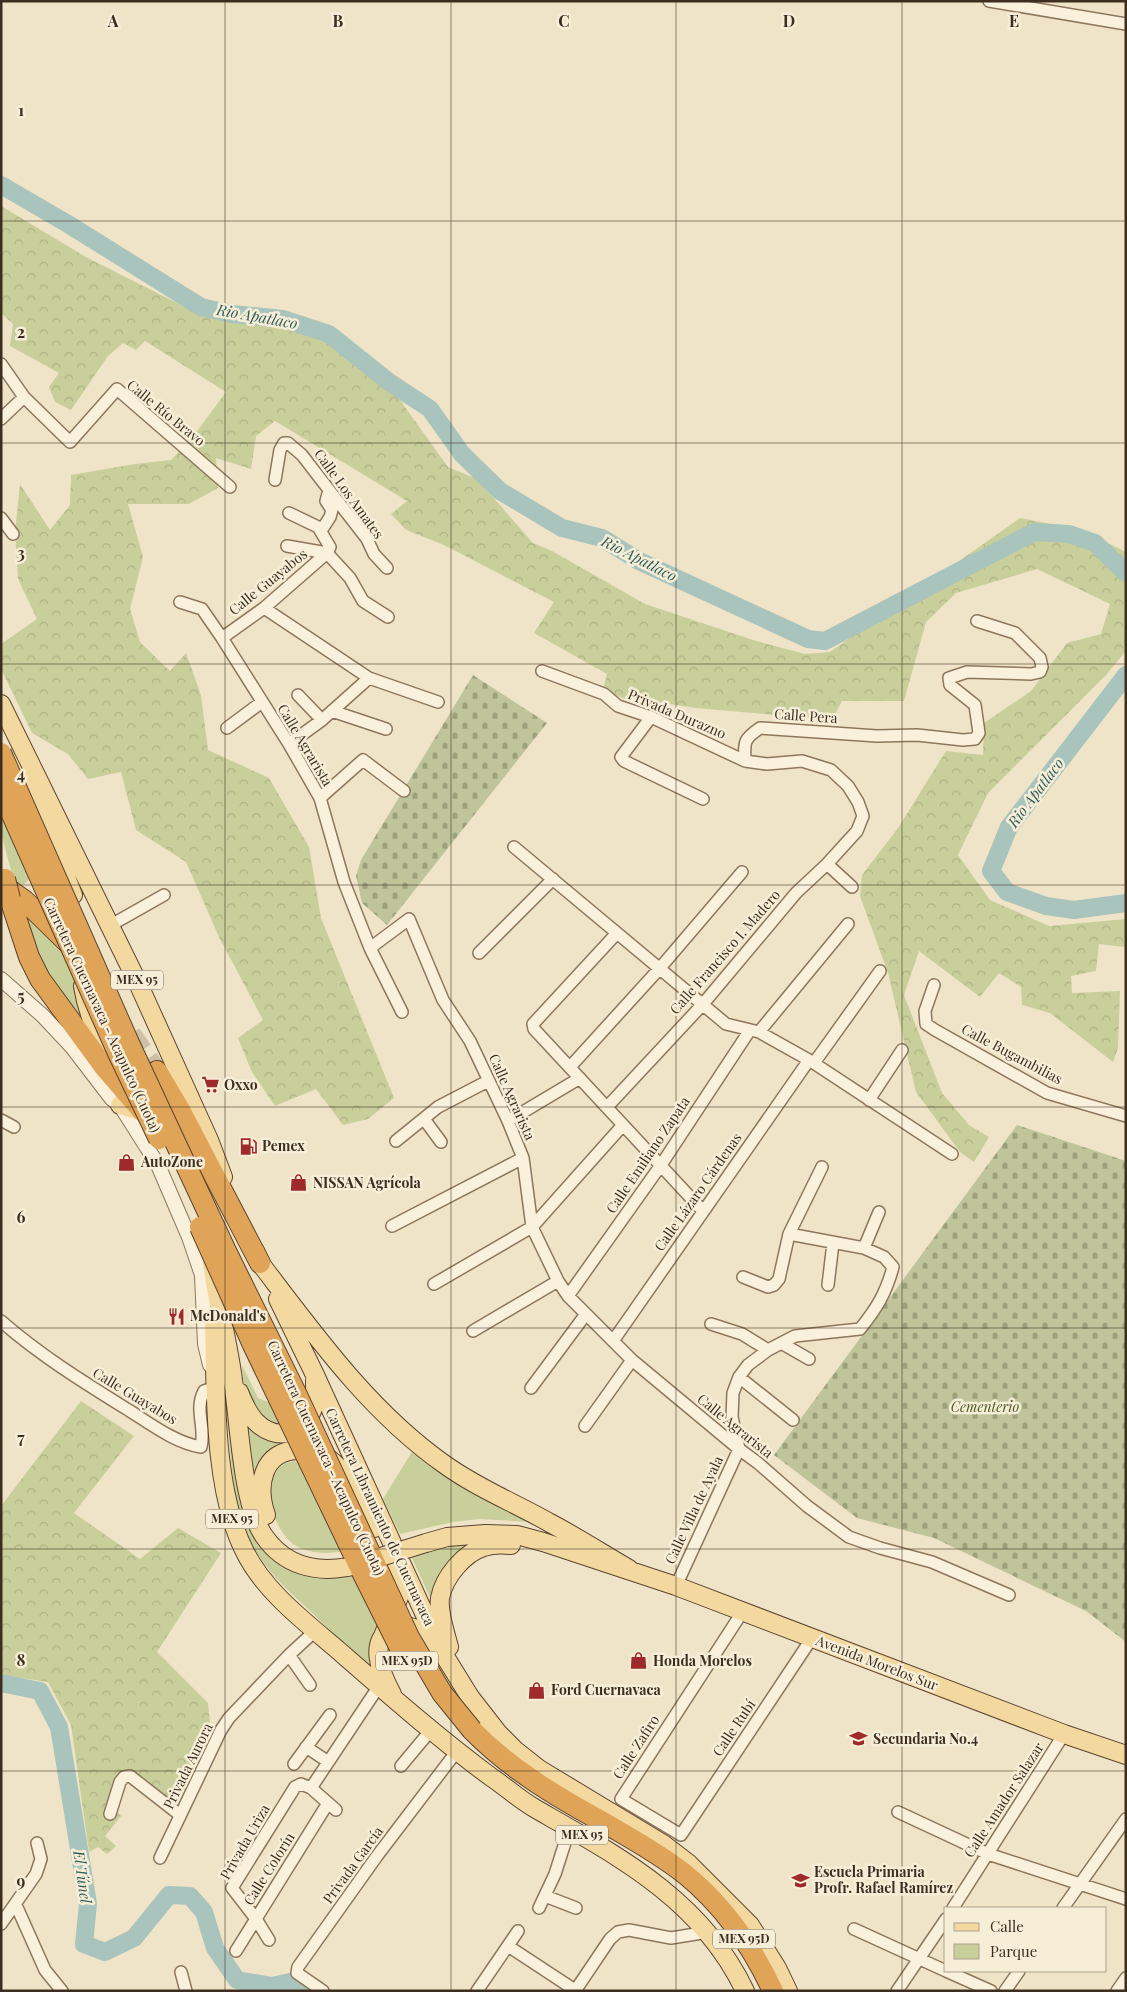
<svg xmlns="http://www.w3.org/2000/svg" width="1127" height="1992" viewBox="0 0 1127 1992" font-family="'Playfair Display',serif">
<style>
.green{fill:#c9cf9b}
.forest{fill:url(#forest-crowns)}
.cemetery{fill:url(#cemetery-stones)}
.lines{fill:none;stroke-linecap:round;stroke-linejoin:round}
.river{stroke:#a9c4bc;stroke-width:18}
.motorway-tunnel{stroke:#ccc0a6;stroke-width:20;stroke-dasharray:20 10;stroke-linecap:butt}
.minor-casing{stroke:#8d765c;stroke-width:14}
.tertiary-casing{stroke:#8d765c;stroke-width:16}
.primary-casing{stroke:#5b4430;stroke-width:20}
.motorway-casing{stroke:#5b4430;stroke-width:22}
.minor{stroke:#faf1dc;stroke-width:11}
.tertiary{stroke:#faf1dc;stroke-width:14}
.primary{stroke:#f3d9a0;stroke-width:18}
.motorway{stroke:#e0a458;stroke-width:20}
.primary-bridge-casing{stroke:#5b4430;stroke-width:20;stroke-linecap:butt}
.motorway-bridge-casing{stroke:#5b4430;stroke-width:22;stroke-linecap:butt}
.primary-bridge{stroke:#f3d9a0;stroke-width:18}
.motorway-bridge{stroke:#e0a458;stroke-width:20}
.grid{fill:none;stroke:#3d2e20;stroke-width:1;stroke-opacity:0.55}
.labels{text-anchor:middle;stroke-width:5;stroke-linejoin:round;paint-order:stroke}
.shield{fill:#f7eed8;stroke:#756857;stroke-width:1}
.shield-label{font-size:12px;font-weight:bold;fill:#3d2e20}
.street-label{font-size:14px;fill:#3d2e20;stroke:#f7eed8}
.poi-label{font-size:14px;font-weight:bold;fill:#3d2e20;stroke:#f7eed8;text-anchor:start}
.park-label{font-size:14px;font-style:italic;fill:#4d5a26;stroke:#f7eed8}
.water-label{font-size:15px;font-style:italic;fill:#2f5d5a;stroke:#f7eed8}
.grid-label{font-size:16px;text-anchor:middle;font-weight:bold;fill:#3d2e20;stroke:#f7eed8;stroke-width:5;stroke-linejoin:round;paint-order:stroke}
</style>
<defs>
<pattern id="forest-crowns" width="20" height="18" patternUnits="userSpaceOnUse" patternTransform="scale(1.25)"><rect width="20" height="18" fill="#c9cf9b"/><path d="M2 6a3 3 0 1 1 6 0M12 15a3 3 0 1 1 6 0" fill="none" stroke="#aeb285"/></pattern>
<pattern id="cemetery-stones" width="16" height="16" patternUnits="userSpaceOnUse" patternTransform="scale(1.25)"><rect width="16" height="16" fill="#bfc49a"/><path d="M2 7V4a2 2 0 0 1 4 0v3zM10 15v-3a2 2 0 0 1 4 0v3z" fill="#9ca07d"/></pattern>
</defs>
<rect width="100%" height="100%" fill="#f0e4c8"/>
<path class="green" d="M1 816 29 879 25 884 15 885 1 833Z
M18 905 72 956 101 1054 46 975Z
M242 1365 258 1398 278 1406 309 1385 310 1399 291 1426 268 1424C252 1403 243 1393 242 1365Z
M227 1419H233L271 1552 356 1573 380 1616 371 1650 372 1667C349 1648 328 1629 307 1608 284 1587 262 1567 249 1538 231 1503 232 1458 227 1419Z
M253 1428 298 1438 280 1445 253 1485 245 1431Z
M413 1450 529 1522 479 1519 453 1522 400 1534 383 1499Z
M307 1460 344 1551C329 1554 312 1554 298 1547 275 1536 258 1484 281 1466 288 1460 298 1461 307 1460Z
M486 1539 435 1608 411 1556 459 1542Z"/>
<path class="forest" d="M1 206 86 257 183 306 296 323 380 372 448 467 477 479 533 543 552 551 645 604 753 640 805 654 830 652 1020 518 1082 530 1126 552V651L1106 675 988 793 958 855 990 900 1049 926 1126 919V947L1099 944 1096 971 1071 976 1072 993 1120 991 1118 1048 1113 1062 1050 1013 1022 1005 1021 987 999 973 980 997 919 951 904 995 942 1093 969 1125 989 1137 974 1162 960 1152 916 1092 888 973 860 896 862 875 898 828 946 751 983 755 984 723 1031 691 1067 643 1101 634 1110 604 1037 569 956 593 926 622 904 701H842L832 720 696 708 637 699 630 701 603 690 607 674 534 633 554 602 444 545 406 530 391 514 407 501 275 421 256 436 251 469 216 458 218 488 189 504H128L143 557 130 609 140 642 170 671 186 653 201 695 208 750 269 778 309 847 321 918 394 1098 368 1119 343 1125 316 1089 275 1106 252 1072 238 1038 263 1020 219 937 186 862 136 830 121 772 88 779 68 754 32 733 1 669V644L37 619 18 579 15 532 20 484 50 530 70 505 71 475 135 464 171 460 192 438 226 392 145 341 136 350 123 343 108 356 71 410 55 402 49 387 59 373 10 346 13 324 1 313Z
M81 1401 134 1436 74 1513 140 1559 178 1528 221 1553 157 1652 208 1703 210 1724 177 1809 136 1773 109 1804 121 1816 105 1836 116 1846 107 1854 98 1847 89 1852 71 1725 48 1682 1 1675V1506Z"/>
<path class="cemetery" d="M473 675 547 723 387 925 362 903 356 876 361 860Z
M1017 1125 1126 1161V1642L1086 1611 934 1538 857 1518 774 1455Z"/>
<g class="lines">
<path class="river" d="M1 185 68 224 201 307 232 314 283 319 329 334 389 382 430 409 462 454 500 491 562 528 602 538 639 561 808 639 825 641 1034 532 1069 534 1095 543 1126 573
M1126 675 1009 827 991 871 1007 892 1046 906 1074 910 1126 903
M1 1683 40 1691 59 1727 88 1904 84 1944 105 1952 134 1938 169 1895 190 1896 204 1912 215 1948 237 1980 272 1986 299 1980 317 1989"/>
<path class="motorway-tunnel" d="M131 1034 157 1071"/>
<defs>
<path id="minor" d="M989 1 1126 24
M1 364 24 397 70 442 117 389 230 487
M1 419 24 397
M275 480 280 450 284 443H288L302 455 367 539 374 554 387 568
M1 518 13 534
M321 531 330 517 332 510 326 501 329 490
M287 546 327 553
M327 553 350 578 363 601 388 617
M180 602 202 609 222 638 289 744 320 798 344 882 370 948 402 1012
M264 608 369 678 438 702
M222 638 264 608 327 553 330 547 318 527 289 513
M542 671 604 694 618 706 651 717 745 761 767 764 802 761 831 770 848 786 858 802 863 816 857 831 827 864 796 893 703 1004 607 1107
M298 695 322 720
M332 711 386 729
M651 717 621 757 624 761 703 799
M227 728 262 702
M289 744 322 720 369 678
M745 761C744 741 744 739 760 728L877 736 917 735 963 740 975 739 979 733 975 705 950 685 949 678 967 672 1031 674 1040 672 1042 667 1040 658 1015 633 977 621
M320 798 363 760 404 791
M514 847 726 1024 759 1032 809 1060 952 1154
M827 864 852 887
M111 925 164 895
M617 933 533 1024 534 1029 703 1211
M370 948 409 919 443 1000 470 1041 508 1121 523 1158 532 1227 558 1281 568 1296 632 1360 739 1449 758 1463 807 1506 849 1537 880 1548 932 1562 1009 1595
M479 953 553 879
M934 985 925 1011 926 1024 935 1030 1047 1093 1126 1116
M759 1032 848 924
M814 1063 880 971
M570 1067 660 968 742 872
M869 1100 902 1050
M424 1119 441 1142
M1 1120 14 1127
M508 1121 580 1078
M396 1141 438 1107 488 1081
M392 1226 523 1158
M864 1248 879 1212
M743 1277 768 1287 774 1285 779 1279 789 1234 822 1167
M434 1284 532 1227 623 1125
M828 1285 833 1243
M568 1296 661 1165 750 1030
M1 1321C41 1356 85 1383 130 1411 152 1425 176 1443 201 1447 206 1427 194 1410 204 1391L216 1387
M711 1324 742 1334 768 1350
M473 1331 558 1281
M613 1341 809 1060
M781 1343 809 1359
M739 1377 793 1420
M531 1388 586 1314
M585 1426 632 1360
M676 1586 739 1449 732 1417 733 1393 739 1377 748 1365 768 1350 795 1336 860 1329C877 1308 886 1293 893 1267L884 1257 864 1248 789 1234
M743 1611 621 1799 681 1835 812 1638
M289 1655 310 1685
M306 1747 327 1761
M294 1764 330 1715
M401 1766 431 1730
M311 1788 379 1686
M898 1812 988 1854 1126 1899
M110 1814 120 1782 124 1777 130 1776 180 1815
M160 1858 221 1730 229 1718 289 1655 316 1630
M545 1896 576 1908
M16 1905 45 1970 62 1991
M539 1908 555 1874 570 1827
M953 1908 1064 1734
M1063 1908 1126 1819
M1 1924 36 1874 41 1859 37 1843
M854 1929 946 1971
M269 1940 256 1919 232 1888 295 1787 301 1784 311 1788 336 1810
M508 1946 575 1990
M236 1951 328 1803
M946 1971 991 1991
M181 1972 186 1991
M323 1991 297 1973 298 1967 377 1856 457 1751
M477 1991 518 1931
M575 1991 610 1939 618 1932 629 1930 671 1938 708 1932
M897 1991 946 1919
M1005 1991 1019 1971
M1117 1991 1126 1978"/>
<path id="tertiary" d="M1 979 43 1016 72 1047 112 1099 120 1105 158 1165 189 1237 202 1275 205 1344 210 1365"/>
<path id="primary" d="M1 704 138 983 209 1140 223 1177
M29 782 73 895
M83 986C88 1019 102 1044 119 1072
M120 1105 143 1112
M255 1251 260 1263C315 1335 369 1411 444 1464 477 1488 515 1503 550 1523 577 1537 603 1554 629 1569
M212 1263C217 1302 228 1341 233 1380 239 1419 242 1505 264 1536 284 1565 315 1573 348 1567
M278 1299 315 1375 441 1650 470 1697 498 1733 515 1750 539 1769 663 1844 689 1864 750 1925 777 1968 788 1991
M214 1321C216 1390 213 1488 244 1550 265 1594 311 1626 347 1658 394 1699 441 1740 491 1777 506 1787 520 1800 536 1809 618 1856 702 1900 745 1991
M239 1392C243 1402 248 1414 256 1422 275 1441 302 1436 312 1411 316 1400 315 1391 315 1380
M266 1515C256 1486 262 1450 299 1450 310 1449 319 1452 328 1458 351 1475 361 1504 374 1528
M426 1543 447 1537 485 1534 517 1535 543 1542 676 1586 1064 1734 1126 1755
M381 1641 401 1592 400 1583 393 1567
M449 1647C445 1631 438 1613 440 1598 444 1577 464 1553 484 1547 492 1544 502 1544 511 1545
M392 1694C381 1674 365 1636 398 1627 405 1626 412 1626 417 1630 424 1635 429 1644 435 1651"/>
<path id="motorway" d="M4 886 25 901 68 943
M10 899 29 957 40 979 105 1068 143 1112
M157 1071 179 1108 260 1263
M472 1730C510 1769 557 1797 605 1823 632 1839 660 1854 685 1874 723 1905 752 1946 773 1991"/>
</defs>
<use href="#minor" class="minor-casing"/>
<use href="#tertiary" class="tertiary-casing"/>
<use href="#primary" class="primary-casing"/>
<use href="#motorway" class="motorway-casing"/>
<use href="#minor" class="minor"/>
<use href="#tertiary" class="tertiary"/>
<use href="#primary" class="primary"/>
<use href="#motorway" class="motorway"/>
<defs>
<path id="primary-bridge" d="M348 1567 426 1543"/>
<path id="motorway-bridge" d="M1 753 129 1043 225 1249 297 1395 409 1637 442 1693 472 1730
M1 790 118 1053 159 1139
M5 879 10 899
M200 1227 253 1345 363 1574 403 1654"/>
</defs>
<use href="#primary-bridge" class="primary-bridge-casing"/>
<use href="#motorway-bridge" class="motorway-bridge-casing"/>
<use href="#primary-bridge" class="primary-bridge"/>
<use href="#motorway-bridge" class="motorway-bridge"/>
</g>
<path class="grid" d="M225 1V1991M451 1V1991M676 1V1991M902 1V1991M1 221H1126M1 443H1126M1 664H1126M1 885H1126M1 1107H1126M1 1328H1126M1 1549H1126M1 1771H1126"/>
<defs>
<symbol id="supermarket-bare" viewBox="-9 -9 18 18"><path d="M-6-5.5h2.5l.6 2H6L4.5 2H-2.5L-4.4-4H-6ZM-1.5 3.2a1.3 1.3 0 1 0 .1 0ZM3 3.2a1.3 1.3 0 1 0 .1 0Z" fill="#9e2a2b" stroke="#f7eed8" stroke-width="2.5" paint-order="stroke"/></symbol>
<symbol id="fuel-bare" viewBox="-9 -9 18 18"><path d="M-5.5-6h7V0h2V4h1.3V-2.5L3-4.5l.8-.8L6-3V5H2.5V1h-1V6h-7ZM-4.2-4.7v3.2H.2V-4.7Z" fill="#9e2a2b" stroke="#f7eed8" stroke-width="2.5" paint-order="stroke"/></symbol>
<symbol id="shop-bare" viewBox="-9 -9 18 18"><path d="M-5-2.5h2.3a2.7 3.5 0 0 1 5.4 0H5L5.5 6h-11ZM-1.5-2.5h3a1.5 2.3 0 0 0-3 0Z" fill="#9e2a2b" stroke="#f7eed8" stroke-width="2.5" paint-order="stroke"/></symbol>
<symbol id="restaurant-bare" viewBox="-9 -9 18 18"><path d="M-5-6h1v4h1v-4h1v4h1v-4h1v5L-1.5 .5V6h-2V.5L-5-1ZM5-6V6H3V1.5H1.5Q1.5-4 5-6Z" fill="#9e2a2b" stroke="#f7eed8" stroke-width="2.5" paint-order="stroke"/></symbol>
<symbol id="school-bare" viewBox="-9 -9 18 18"><path d="M0-5L7-2L0 1L-7-2ZM-4 1L0 2.5L4 1V4Q0 6-4 4Z" fill="#9e2a2b" stroke="#f7eed8" stroke-width="2.5" paint-order="stroke"/></symbol>
</defs>
<g fill-rule="evenodd">
<use href="#supermarket-bare" x="198" y="1072" width="25" height="25"/>
<use href="#fuel-bare" x="236" y="1134" width="25" height="25"/>
<use href="#shop-bare" x="114" y="1150" width="25" height="25"/>
<use href="#shop-bare" x="286" y="1170" width="25" height="25"/>
<use href="#restaurant-bare" x="164" y="1304" width="25" height="25"/>
<use href="#shop-bare" x="626" y="1648" width="25" height="25"/>
<use href="#shop-bare" x="524" y="1678" width="25" height="25"/>
<use href="#school-bare" x="846" y="1726" width="25" height="25"/>
<use href="#school-bare" x="788" y="1868" width="25" height="25"/>
</g>
<g class="labels">
<g class="shield">
<rect x="111" y="970.5" width="52" height="19" rx="4"/>
<rect x="206" y="1509.5" width="52" height="19" rx="4"/>
<rect x="376" y="1651.5" width="62" height="19" rx="4"/>
<rect x="556" y="1825.5" width="52" height="19" rx="4"/>
<rect x="713" y="1929.5" width="62" height="19" rx="4"/>
</g>
<g class="shield-label">
<text x="137" y="984">MEX 95</text>
<text x="232" y="1523">MEX 95</text>
<text x="407" y="1665">MEX 95D</text>
<text x="582" y="1839">MEX 95</text>
<text x="744" y="1943">MEX 95D</text>
</g>
<g class="street-label">
<text transform="translate(166 413) rotate(39)" y="5">Calle Río Bravo</text>
<text transform="translate(349 494) rotate(54)" y="5">Calle Los Amates</text>
<text transform="translate(268 582) rotate(-39)" y="5">Calle Guayabos</text>
<text transform="translate(677 714) rotate(23)" y="5">Privada Durazno</text>
<text transform="translate(806 716) rotate(4)" y="5">Calle Pera</text>
<text transform="translate(305 745) rotate(59)" y="5">Calle Agrarista</text>
<text transform="translate(725 952) rotate(-49)" y="5">Calle Francisco I. Madero</text>
<text transform="translate(102 1015) rotate(65)" y="5">Carretera Cuernavaca - Acapulco (Cuota)</text>
<text transform="translate(1012 1054) rotate(28)" y="5">Calle Bugambilias</text>
<text transform="translate(512 1097) rotate(66)" y="5">Calle Agrarista</text>
<text transform="translate(648 1155) rotate(-56)" y="5">Calle Emiliano Zapata</text>
<text transform="translate(698 1192) rotate(-55)" y="5">Calle Lázaro Cárdenas</text>
<text transform="translate(135 1396) rotate(31)" y="5">Calle Guayabos</text>
<text transform="translate(735 1426) rotate(39)" y="5">Calle Agrarista</text>
<text transform="translate(326 1458) rotate(65)" y="5">Carretera Cuernavaca - Acapulco (Cuota)</text>
<text transform="translate(694 1510) rotate(-65)" y="5">Calle Villa de Ayala</text>
<text transform="translate(380 1517) rotate(65)" y="5">Carretera Libramiento de Cuernavaca</text>
<text transform="translate(877 1663) rotate(21)" y="5">Avenida Morelos Sur</text>
<text transform="translate(734 1728) rotate(-56)" y="5">Calle Rubí</text>
<text transform="translate(636 1747) rotate(-57)" y="5">Calle Zafiro</text>
<text transform="translate(188 1766) rotate(-64)" y="5">Privada Aurora</text>
<text transform="translate(1004 1800) rotate(-57)" y="5">Calle Amador Salazar</text>
<text transform="translate(245 1842) rotate(-60)" y="5">Privada Uriza</text>
<text transform="translate(353 1865) rotate(-54)" y="5">Privada García</text>
<text transform="translate(269 1869) rotate(-58)" y="5">Calle Colorín</text>
</g>
<g class="poi-label">
<text x="224" y="1090">Oxxo</text>
<text x="262" y="1151">Pemex</text>
<text x="141" y="1167">AutoZone</text>
<text x="313" y="1188">NISSAN Agrícola</text>
<text x="190" y="1321">McDonald's</text>
<text x="653" y="1666">Honda Morelos</text>
<text x="551" y="1695">Ford Cuernavaca</text>
<text x="873" y="1744">Secundaria No.4</text>
<text x="814" y="1877">Escuela Primaria<tspan x="814" dy="16">Profr. Rafael Ramírez</tspan></text>
</g>
<g class="park-label">
<text x="985" y="1412">Cementerio</text>
</g>
<g class="water-label">
<text transform="translate(257 317) rotate(10)" y="5">Rio Apatlaco</text>
<text transform="translate(639 559) rotate(27)" y="5">Rio Apatlaco</text>
<text transform="translate(1036 793) rotate(-53)" y="5">Rio Apatlaco</text>
<text transform="translate(82 1877) rotate(82)" y="5">El Túnel</text>
</g>
</g>
<g class="grid-label">
<text x="113" y="27">A</text>
<text x="338" y="27">B</text>
<text x="564" y="27">C</text>
<text x="789" y="27">D</text>
<text x="1014" y="27">E</text>
<text x="21" y="116">1</text>
<text x="21" y="338">2</text>
<text x="21" y="559">3</text>
<text x="21" y="780">4</text>
<text x="21" y="1002">5</text>
<text x="21" y="1223">6</text>
<text x="21" y="1444">7</text>
<text x="21" y="1666">8</text>
<text x="21" y="1887">9</text>
</g>
<rect width="1127" height="1992" fill="none" stroke="#3d2e20" stroke-width="5"/>
<rect x="944" y="1907" width="162" height="65" fill="#f7eed8" stroke="#ada18e"/>
<rect x="954" y="1923" width="25" height="8" fill="#f3d9a0" stroke="#ada18e"/>
<text x="990" y="1932" font-size="15" fill="#3d2e20">Calle</text>
<rect x="954" y="1944" width="25" height="15" fill="#c9cf9b" stroke="#ada18e"/>
<text x="990" y="1957" font-size="15" fill="#3d2e20">Parque</text>
</svg>
